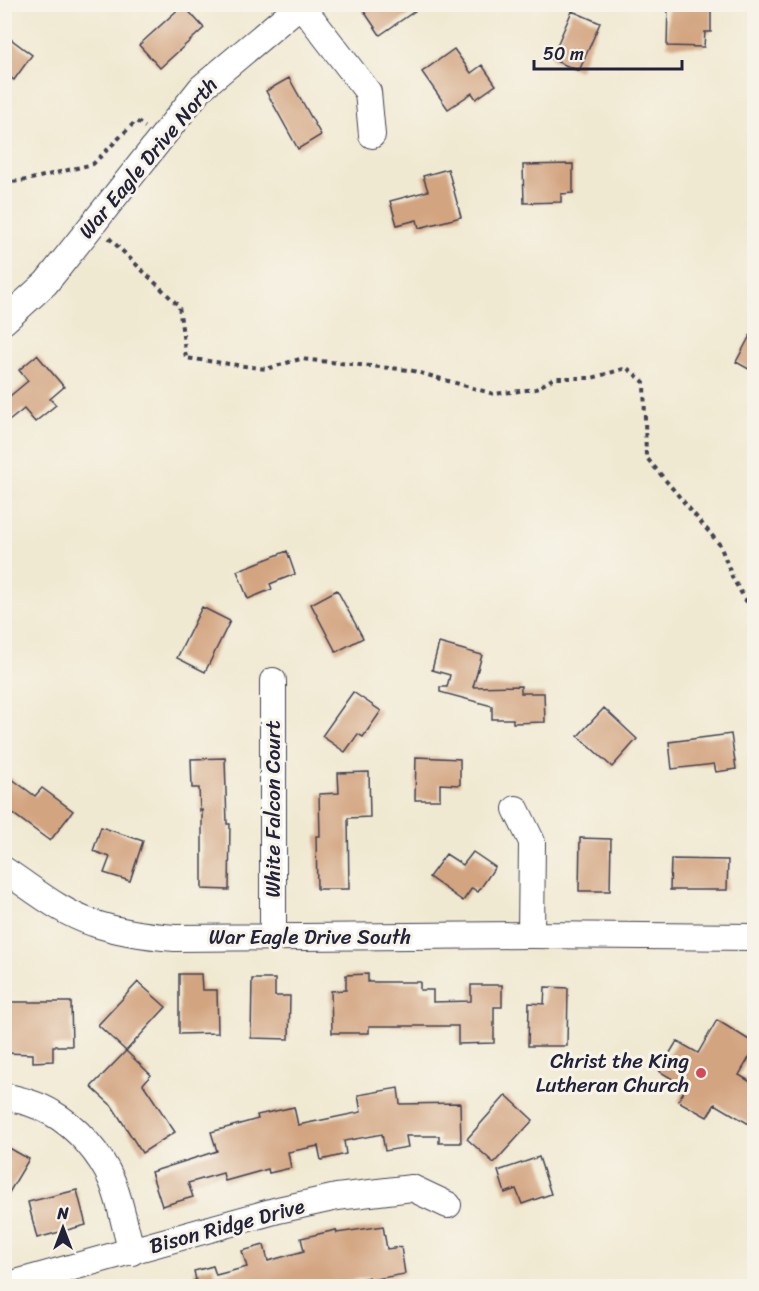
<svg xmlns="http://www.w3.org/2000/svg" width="759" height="1291" viewBox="0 0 759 1291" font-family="Sriracha,sans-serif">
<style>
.building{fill:#d3a480}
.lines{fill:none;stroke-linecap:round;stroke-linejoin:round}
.minor-casing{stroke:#414052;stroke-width:28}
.path{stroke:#414052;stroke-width:4;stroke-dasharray:4.5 4.5;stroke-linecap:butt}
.minor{stroke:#fff;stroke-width:26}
.poi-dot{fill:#d1495b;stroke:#f7f3e8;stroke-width:2}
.labels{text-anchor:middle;stroke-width:6;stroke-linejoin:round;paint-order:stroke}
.street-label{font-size:21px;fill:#22223b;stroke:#f7f3e8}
.poi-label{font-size:21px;fill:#22223b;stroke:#f7f3e8;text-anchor:end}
</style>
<rect width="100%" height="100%" fill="#f7f3e8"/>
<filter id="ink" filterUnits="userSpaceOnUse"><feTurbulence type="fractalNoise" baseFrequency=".0167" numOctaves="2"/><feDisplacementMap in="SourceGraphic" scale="12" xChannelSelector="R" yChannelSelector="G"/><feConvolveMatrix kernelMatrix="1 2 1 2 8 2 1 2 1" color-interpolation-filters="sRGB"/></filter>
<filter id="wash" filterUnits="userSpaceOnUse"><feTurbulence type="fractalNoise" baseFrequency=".008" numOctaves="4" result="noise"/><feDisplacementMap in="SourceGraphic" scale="24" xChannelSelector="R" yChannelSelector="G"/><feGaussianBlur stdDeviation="1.35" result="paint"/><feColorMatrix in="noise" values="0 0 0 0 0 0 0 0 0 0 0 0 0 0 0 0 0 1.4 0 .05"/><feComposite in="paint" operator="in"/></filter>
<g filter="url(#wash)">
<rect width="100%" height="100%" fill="#f0e9d2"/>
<g id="blocks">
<path class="building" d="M359 4H425L380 35Z
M668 4H711V32H705L704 47 667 46Z
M183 5 204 28 160 68 139 45Z
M572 11 600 23 579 71 551 59Z
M4 34 32 55 14 80 4 73Z
M454 49 471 73 482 65 496 85 476 99 472 93 448 109 422 72Z
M289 78 321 135 298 149 266 91Z
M573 164V193L561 194V202L524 203 523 165Z
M448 169 461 217 419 228 417 220 397 225 390 201 428 191 423 176Z
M754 328V372L736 362Z
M37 355 64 387 50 399 56 405 35 422 24 409 4 425V401L28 381 19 370Z
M287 551 295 574 270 584 272 589 248 599 237 571Z
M337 590 363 638 336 652 311 604Z
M202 607 230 621 205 672 177 658Z
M439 643 482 655 473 687 521 686V693H544L545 722 513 723V719H492V706L440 692V687H447L450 675 432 670Z
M353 692 381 711 363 737 358 734 345 752 322 736Z
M604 708 637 739 612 767 578 736Z
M731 734 736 769 716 772 714 764 672 769 669 742Z
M416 757 460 759V785L440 784V800H415Z
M225 758 227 824H230L229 890 202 889V810L200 811 199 788H192L191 759Z
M369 772 370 817 348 818 349 889H317L316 836H320L319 794 339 793 338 773Z
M4 773 35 796 42 788 73 811 50 841 4 807Z
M101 827 143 841 130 881 104 873 110 857 93 851Z
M580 838 611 839 610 891H579Z
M473 852 495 867 478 892 472 888 463 901 429 877 446 854 463 865Z
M671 859 728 860 727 890H670Z
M179 974H201L202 990H217L218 1033 179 1034Z
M368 974V982H420V990H433V1002L471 1001V985H502V1007H494V1043L458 1044V1026H369V1033H332L331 991 346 990V975Z
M252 979H275V996H290L289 1039 251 1038Z
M138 982 166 1007 126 1051 98 1025Z
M545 987 568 988 567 1046H528L529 1003 544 1004Z
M4 1002H71L72 1046H53V1061L33 1062V1054L4 1053Z
M717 1020 754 1043V1049L739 1075 754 1084V1127L715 1104 707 1117 678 1101 686 1087 659 1071 677 1041 698 1053Z
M126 1051 151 1075 143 1084 175 1132 142 1153 112 1106 91 1087Z
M398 1088 400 1104 460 1103 461 1143H439V1136H406L408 1147 385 1151 382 1134 344 1141 346 1154 321 1160 318 1146 288 1152 291 1168 269 1173 268 1169 225 1181 223 1173 188 1183 193 1197 162 1206 151 1172 217 1151 211 1132 258 1119 257 1115 294 1107 298 1125 361 1112 358 1095Z
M506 1095 533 1120 494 1163 467 1139Z
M4 1145 29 1159 4 1201Z
M539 1157 551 1194 522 1204 516 1189 505 1193 498 1171Z
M77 1190 86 1225 37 1238 28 1202Z
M383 1226 387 1249 401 1247 405 1274 370 1280 369 1277 321 1287H194L193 1281 196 1280 194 1271 213 1266 216 1275 247 1267 242 1251 264 1245 268 1261 304 1251 301 1238 336 1230 337 1233Z"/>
</g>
</g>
<g filter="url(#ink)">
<use href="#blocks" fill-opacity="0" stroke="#414052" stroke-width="1.5"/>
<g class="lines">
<defs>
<path id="minor" d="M301 5 368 92 372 135
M4 321 46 283 201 88 301 4
M273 681V937
M516 809 532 842 531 935
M4 870C32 888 61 913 93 923 119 932 147 936 175 938L531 935 754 937
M4 1096C21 1100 37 1104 52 1113 77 1127 101 1155 112 1181 121 1203 125 1229 132 1252
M5 1286 278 1210 337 1197 412 1188 448 1205"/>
</defs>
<use href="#minor" class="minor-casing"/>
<path class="path" d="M4 183 27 180 93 164 136 121 145 127
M109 238 179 306 186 358 266 369 300 359 410 370 494 394 536 389 554 378H592L627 368 644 382 646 457 720 545 733 579 754 614"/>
<use href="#minor" class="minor"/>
</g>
</g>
<circle class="poi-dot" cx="701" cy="1073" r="6"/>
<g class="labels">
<g class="street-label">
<text transform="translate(148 158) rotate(-50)" y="7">War Eagle Drive North</text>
<text transform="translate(273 809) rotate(-90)" y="7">White Falcon Court</text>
<text x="310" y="944">War Eagle Drive South</text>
<text transform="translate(227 1226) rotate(-15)" y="7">Bison Ridge Drive</text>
</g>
<g class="poi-label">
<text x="689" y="1068">Christ the King<tspan x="689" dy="24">Lutheran Church</tspan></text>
</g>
</g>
<rect width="759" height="1291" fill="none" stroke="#f7f3e8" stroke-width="24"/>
<g transform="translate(63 1228)" stroke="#f7f3e8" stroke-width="4.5" paint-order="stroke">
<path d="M0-4.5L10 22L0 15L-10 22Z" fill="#22223b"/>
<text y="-9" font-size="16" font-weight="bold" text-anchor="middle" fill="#22223b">N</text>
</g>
<path d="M534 60v9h148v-9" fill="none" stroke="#22223b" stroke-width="3"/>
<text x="543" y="60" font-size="18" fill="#22223b" stroke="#f7f3e8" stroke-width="4.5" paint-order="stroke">50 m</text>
</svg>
